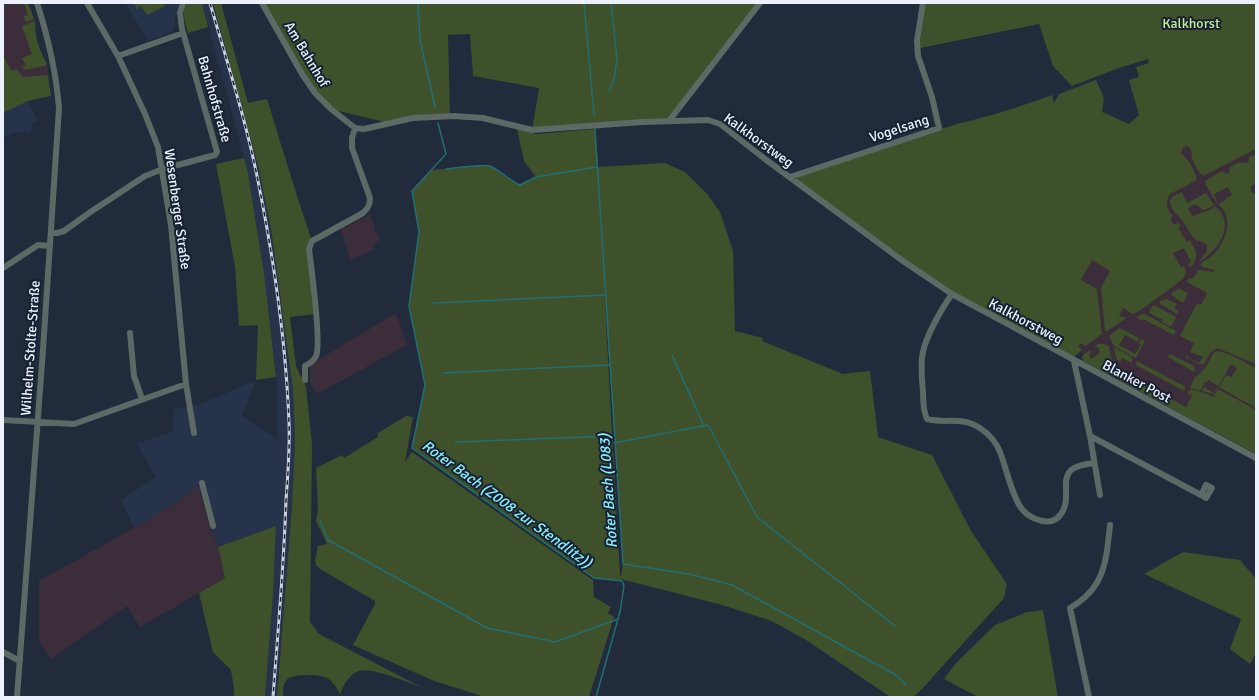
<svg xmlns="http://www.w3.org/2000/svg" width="1259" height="700" viewBox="0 0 1259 700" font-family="Signika,sans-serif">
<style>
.commercial{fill:#3b2d39}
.built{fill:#27334b}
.green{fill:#3e512b;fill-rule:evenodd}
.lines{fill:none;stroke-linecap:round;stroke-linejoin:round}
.stream{stroke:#216e75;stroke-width:1.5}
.street{stroke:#5d6965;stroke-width:6}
.rail-casing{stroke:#ccd3e0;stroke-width:3}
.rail{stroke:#182132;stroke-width:1.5;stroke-dasharray:4.5;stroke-linecap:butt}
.labels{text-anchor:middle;stroke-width:4;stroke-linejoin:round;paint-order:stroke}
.park-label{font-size:14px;fill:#c2ed96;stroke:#182132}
.street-label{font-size:14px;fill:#ebf2fe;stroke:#182132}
.water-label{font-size:15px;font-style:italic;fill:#88eef9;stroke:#182132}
</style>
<rect width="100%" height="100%" fill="#212b3c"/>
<path class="commercial" d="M3 3H28L35 21V35L39 51 47 64 49 77 20 85 3 58Z
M1150 136 1256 142V450L1083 355 1075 344 1058 207Z
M370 215 374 225V230L380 239 373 246V250L350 260 341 229Z
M396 313 407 345 317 394 310 382V365Z
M198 485 211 531 218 547 225 578 140 627 127 606 51 659 39 641V581L134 528 179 500Z"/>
<path class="built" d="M125 3H134L137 8 141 6 165 5 163 3H179L177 15H174L175 26 174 29 171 32 148 40Z
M202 3H213L258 165 271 228 293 390 295 438 292 506 277 697H265L273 595 276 526 218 547 212 531 198 485 179 500 134 528 121 500 156 477 137 444 174 431V409L198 405 256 380 242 416 278 439V403L275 364 264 273 247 168Z
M28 101 37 120V123H32L31 133 17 132 3 138V113Z"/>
<path class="green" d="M24 3H28L34 19 26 22 23 17 28 15Z
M134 3H163L165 6 147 15 141 6 137 9Z
M187 3H202L208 27 188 33C185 23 181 12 187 3Z
M213 3H221L248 103 267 99 298 199 312 241 309 245 316 314 290 317 296 366 306 387 312 444 310 622 319 634 423 688C409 683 372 667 359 671 349 674 344 685 340 694 331 676 324 675 305 675 287 676 283 678 283 697H277L292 506 295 438 293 390 271 228 258 165Z
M262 3H760L669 121 532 130 539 88 473 76 470 34 448 35 450 116 389 123 331 109 315 93Z
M926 3H1256V149L1203 176C1199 173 1194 164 1192 159 1191 153 1193 151 1188 146L1183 147 1181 153 1190 163 1197 178 1195 181 1170 194C1165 202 1166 209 1173 216L1170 220 1175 225 1178 222 1181 226 1178 228 1187 242 1190 240C1196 252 1200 256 1191 267L1189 266 1188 264 1191 262 1184 248 1173 253 1181 267 1184 266 1186 273 1183 279 1141 310 1133 314 1123 308 1119 316 1127 318 1107 331H1105L1101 288 1110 271 1092 260 1081 280 1097 289 1102 334 1085 346 1082 343 1078 346 1082 350 1075 356H1074V361L951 294 790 177 939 128C947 128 950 126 957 124 989 116 1021 107 1052 95L1054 103 1059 94 1096 80 1104 98 1102 112 1129 124 1139 115 1129 80 1139 77 1136 67 1149 63 1148 59 1119 68 1072 86 1053 66 1039 24 920 48V42Z
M35 21C35 38 39 50 47 64L45 66 25 70 22 67 26 65 22 58 32 54 22 26Z
M3 55 7 63 12 71 16 69 23 77 48 75 51 96 28 101 3 113Z
M517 129 536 134 595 129 598 167 665 163 685 172 707 194 720 212 733 251 735 331 763 338 762 341 843 374 870 371 878 437 932 455 971 531 1007 584 1004 598 922 689 913 697 889 696 806 640 772 621 722 605 621 579 622 581 594 578 412 448 425 385 409 306 419 232 412 191 431 170 488 165C499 171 508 180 520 185L536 177 524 161ZM604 287 623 564 621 576 620 575Z
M1256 154V185L1255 184 1250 187 1253 194 1256 193V364L1217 348 1210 353 1204 364H1199L1185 357 1187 355 1188 358 1199 363 1203 357 1190 352 1194 343 1180 336 1197 303 1201 305 1207 293 1187 282 1189 278 1192 279 1198 272 1196 270H1201L1213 272 1215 270 1202 267 1200 265C1203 261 1209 259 1213 255 1226 241 1235 219 1218 204L1226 200V198L1232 195 1228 187 1214 194 1217 202H1216L1206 185 1205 181 1222 171 1227 174 1229 173 1230 167 1240 162 1246 163 1249 161V157Z
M244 158 247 168 264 273 276 377 256 380 258 325 239 326 235 267 216 164Z
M1182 192 1187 203 1206 193 1214 205 1209 208 1202 210 1198 205 1196 206 1195 204 1188 208 1192 216 1210 210 1215 206C1237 224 1218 251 1199 262L1207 251V245L1203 242 1195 240C1191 235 1188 229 1184 223 1176 212 1158 200 1182 192Z
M1179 288 1188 293 1183 303 1171 295 1172 293Z
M1167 299 1177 304 1174 308 1179 311 1177 314 1160 304V301Z
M1154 305 1176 317 1171 327 1162 322 1163 320 1149 313 1150 309Z
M1142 314H1145L1176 331 1174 335 1143 319 1141 321 1137 317Z
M1119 328 1122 329 1139 338 1137 342 1125 335 1119 345 1135 354 1141 345 1139 343 1141 339 1145 341 1136 358 1114 346 1109 336Z
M1099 344H1104L1109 346C1111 354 1110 361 1117 367L1116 369 1186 407 1192 396 1187 393 1191 389 1210 395V396L1213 397 1218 389 1256 410V454L1083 361 1082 356 1090 350 1091 354 1089 355 1091 359 1100 353 1098 347 1094 346Z
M1114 347 1132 357V363L1122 358 1120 362C1115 358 1115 353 1114 347Z
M1216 351C1227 351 1246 363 1256 368V408L1219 387 1226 375 1231 377 1237 368 1231 364 1214 394 1202 391 1204 387 1214 393 1218 386 1208 380 1207 383 1205 382 1200 391 1190 388 1195 377H1196C1199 373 1202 372 1205 368 1210 362 1210 355 1216 351Z
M1170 354 1194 366 1195 370 1194 372 1168 357Z
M1137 361 1186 387 1184 391 1136 365Z
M406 416 413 417 405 462 412 452 593 580 594 597 611 607 608 613 614 617 589 697H485L434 681 353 645 375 604V601L320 569 316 565 315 560 318 546 327 544 316 521 318 509 316 468 342 455 344 458 378 437V433Z
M276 526 273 595 265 697H234V688L231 670 213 652 199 593 225 578 218 547Z
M1183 552 1240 560 1256 579V653L1250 664 1230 649 1241 619 1144 574Z
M1043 610 1058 697H978L944 679 956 663 995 625 1027 612Z"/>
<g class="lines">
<path class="stream" d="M418 3 420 40 435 107
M584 3 594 115
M609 92 614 79 617 59 611 3
M438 123 446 154 412 191 419 232 409 306 425 385 412 448 594 578 622 581 624 586 620 612 596 697
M595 129 623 564 689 574 732 585 896 675 906 685
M446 169C455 168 483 164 490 166 501 171 509 180 520 185L536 177 597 167
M433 303 605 295
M672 355 704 426
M443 373 609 365
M455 442 613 436
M614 443 708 425 757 517 895 626
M320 520 328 540 487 628 555 642 618 619"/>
<path class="street" d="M87 3 118 56 145 114 158 147 171 225 186 384 194 433
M262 3 302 74 315 93 331 109 355 128 364 129 413 118 454 116 483 118 532 130 643 122 708 120 720 124 765 159 903 261 952 294 1256 458
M118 56 183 33
M669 121 760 3
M790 177 939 128 932 97 918 56 917 41 923 3
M51 233H57L64 231 89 213 145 176 163 169 215 155 217 152 182 29 180 13 183 3
M3 268 38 245 50 246
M952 294C942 308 926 336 923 352 920 365 922 379 923 392 923 401 923 411 927 419 946 424 962 416 980 428 989 434 996 442 1000 452 1006 467 1012 497 1022 509 1028 517 1041 523 1052 521 1055 520 1059 517 1061 514 1072 499 1060 481 1071 470 1077 465 1087 464 1094 463
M130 333 134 376 142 399
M1074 361 1090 436 1100 495
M305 380V366C309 364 314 361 316 356 322 344 311 266 309 249L312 241 363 213C368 208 370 205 370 198L352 148V138L355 128
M3 420 74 424 186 384
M1090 436 1201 495 1206 498 1212 488 1206 485 1201 495
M202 483 213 526
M3 652 16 659 20 660
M17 697 43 350 59 108C56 71 48 37 37 3
M1089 697 1070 608C1105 588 1106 562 1110 525"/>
<defs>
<path id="rail" d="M210 3C228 65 248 127 260 191 275 267 286 345 289 422 290 448 288 474 286 500 284 565 278 631 273 697"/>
</defs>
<use href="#rail" class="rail-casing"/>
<use href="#rail" class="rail"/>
</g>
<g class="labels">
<g class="park-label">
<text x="1191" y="28">Kalkhorst</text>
</g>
<g class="street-label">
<text transform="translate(307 54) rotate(59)" y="5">Am Bahnhof</text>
<text transform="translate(215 99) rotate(74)" y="5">Bahnhofstraße</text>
<text transform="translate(899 128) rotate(-18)" y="5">Vogelsang</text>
<text transform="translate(759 140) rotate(36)" y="5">Kalkhorstweg</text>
<text transform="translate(178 209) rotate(82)" y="5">Wesenberger Straße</text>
<text transform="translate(1026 321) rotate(28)" y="5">Kalkhorstweg</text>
<text transform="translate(30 348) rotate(-86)" y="5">Wilhelm-Stolte-Straße</text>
<text transform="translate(1137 381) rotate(28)" y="5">Blanker Post</text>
</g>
<g class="water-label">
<text transform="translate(608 491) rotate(-94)" y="5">Roter Bach (L083)</text>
<text transform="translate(507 504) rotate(36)" y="5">Roter Bach (Z008 zur Stendlitz))</text>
</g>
</g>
<rect width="1259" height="700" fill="none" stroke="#ebf2fe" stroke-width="8"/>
</svg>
